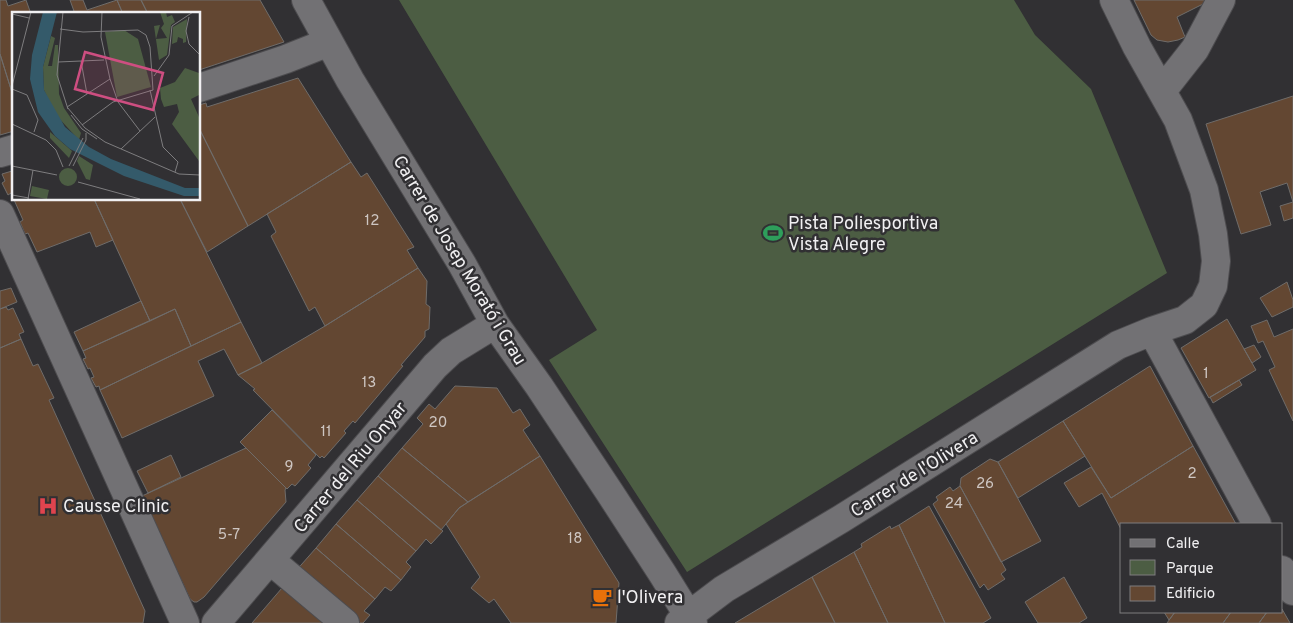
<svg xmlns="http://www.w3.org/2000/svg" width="1293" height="623" viewBox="0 0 1293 623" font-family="Overpass,sans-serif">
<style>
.green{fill:#4c5d43}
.building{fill:#634732;stroke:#6f6c6a}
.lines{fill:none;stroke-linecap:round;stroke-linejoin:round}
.street-casing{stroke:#4d4c4f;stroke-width:30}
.street{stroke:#727174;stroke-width:28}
.labels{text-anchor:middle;stroke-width:5;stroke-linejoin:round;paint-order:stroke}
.number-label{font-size:15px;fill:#cec6c2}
.poi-label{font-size:18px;fill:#f1f0f2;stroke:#313033;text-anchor:start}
.street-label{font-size:18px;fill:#f1f0f2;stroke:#313033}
.inset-road{fill:none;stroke:#7e7d7f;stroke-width:1}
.view{fill:#ce4e81;fill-opacity:0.15;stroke:#ce4e81;stroke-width:2.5}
.inset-edge{fill:none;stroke:#f1f0f2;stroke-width:2.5}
</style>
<rect width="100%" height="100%" fill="#313033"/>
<path class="green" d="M399 0H1014L1035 35 1091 89 1167 273 687 572 549 360 597 330Z"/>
<path class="building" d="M0 0H6L8 6 26 0 31 14H14V99L0 54Z
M70 0H83L87 10 117 0 123 14H75Z
M117 0H141L148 14H123Z
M141 0H260L284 42 199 70V14H148Z
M1134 0H1207V2L1177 17 1185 37 1178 40 1168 42 1157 40 1151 35Z
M0 54 14 99V131L0 135Z
M298 78 351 162 248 226 199 128V105L206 103 207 107Z
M1293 96V218L1284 221 1280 206 1293 202 1287 183 1260 192 1271 225 1241 234 1206 124Z
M199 128 248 226 207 252 180 199H199Z
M351 162 361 177 367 173 414 247 407 250 418 268 325 326 315 307 309 311 271 236 276 232 267 214Z
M14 168V199H94L113 240 96 247 90 232 37 252 28 233 25 234 20 222 23 220 11 193 8 195 2 183 5 181 2 174 12 171V169Z
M94 199H180L241 322 191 346 175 309 150 321Z
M418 268 427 281 426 304 430 307 429 329 425 331V337L401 365 403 366 355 423 353 421 344 431 346 433 324 458 322 456 320 458 253 390 255 389 238 375 262 363 325 326Z
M1287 282 1293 300V307L1272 317 1260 298Z
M11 288 17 302 0 309V291Z
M141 301 150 321 83 351 74 332Z
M6 307 8 310 13 308 24 332 19 334 21 339 0 348V309Z
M175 309 191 346 100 390 99 386 96 387 91 378 94 377 90 368 88 369 83 359 86 358 83 351Z
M1227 319 1256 370 1209 398 1181 348Z
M1267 320 1274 337 1293 329V421L1269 370 1275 367 1263 341 1258 343 1251 326Z
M241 322 262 363 238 375 224 349 198 361 214 396 122 438 100 390Z
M21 339 33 366 38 364 54 398 49 400 145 611 143 623H0V348Z
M1254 345 1261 357 1252 363 1244 349Z
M1150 366 1193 446 1111 498 1063 421Z
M1239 380 1242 385 1213 403 1210 397Z
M455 386 497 388 513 413 520 409 530 425 523 430 540 456 468 502 402 448 423 424 417 418 429 404 435 409Z
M272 410 316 455 308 465 311 468 295 486 292 484 287 489 240 442Z
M1063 421 1085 456 1018 498 998 462Z
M1193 446 1236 524H1122V531L1102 493 1079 507 1064 483 1091 467 1111 498Z
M246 448 286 488 285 490 286 502 204 597 197 602H194L190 599 142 496Z
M402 448 468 502 459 508 441 530 378 476Z
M171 455 181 477 148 493 137 471Z
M540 456 619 583 616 623H511L494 599 489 603 471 588 480 577 446 524 459 508Z
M990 459 998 462 1041 541 1001 562 960 486 961 478Z
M378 476 443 531 431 544 426 539 416 551 357 500Z
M960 486 1006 570 1001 574 1005 579 988 590 984 584 980 588 933 504 938 500 936 497 950 487 953 491Z
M357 500 416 551 406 562 411 567 401 580 336 524Z
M929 506 991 618 983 623H945L899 525Z
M336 524 401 580 391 591 385 587 375 599 316 548Z
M899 525 945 623H888L854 552 862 547 861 544 890 526 891 529Z
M316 548 375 599 364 611 370 615 363 623H352L294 573Z
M854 552 888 623H835L812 577Z
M812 577 835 623H735Z
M1064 577 1087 618 1079 623H1038L1025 602Z
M288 581 337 623H252Z
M1282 609 1290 623H1259L1267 612H1282Z
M1164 612H1175L1169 620Z
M1175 612H1231L1223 623H1167Z
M1231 612H1267L1259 623H1223Z"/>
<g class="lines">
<defs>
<path id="street" d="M306 0 350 80 462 264 495 324 539 386 610 493 662 573 693 623
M199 88 286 59 329 42
M1162 91 1195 49 1221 0
M0 153 14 149
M0 214 185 623
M1152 331 1257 524
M270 560 345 623
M1282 570 1293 591
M216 623 435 366 451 351 495 324
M679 623 724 589 841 519 1118 345 1152 331 1185 320 1204 305 1213 286 1216 261 1213 234 1204 190 1178 120 1137 47 1114 0"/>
</defs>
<use href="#street" class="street-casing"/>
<use href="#street" class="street"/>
</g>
<defs>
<symbol id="stadium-bare" viewBox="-9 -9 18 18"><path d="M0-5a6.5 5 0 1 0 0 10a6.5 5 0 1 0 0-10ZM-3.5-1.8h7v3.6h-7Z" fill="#2e9e5b" stroke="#313033" stroke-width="2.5" paint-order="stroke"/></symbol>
<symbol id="hospital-bare" viewBox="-9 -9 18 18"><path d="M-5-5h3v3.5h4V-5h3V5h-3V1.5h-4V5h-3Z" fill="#e0444e" stroke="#313033" stroke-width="2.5" paint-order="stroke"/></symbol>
<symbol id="cafe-bare" viewBox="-9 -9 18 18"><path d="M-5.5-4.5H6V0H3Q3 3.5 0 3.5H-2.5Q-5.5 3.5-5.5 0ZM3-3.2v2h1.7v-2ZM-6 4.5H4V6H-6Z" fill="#e8710a" stroke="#313033" stroke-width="2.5" paint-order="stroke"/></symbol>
</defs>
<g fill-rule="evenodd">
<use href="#stadium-bare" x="759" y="219" width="28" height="28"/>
<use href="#hospital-bare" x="34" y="492" width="28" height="28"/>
<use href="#cafe-bare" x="588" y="583" width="28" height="28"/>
</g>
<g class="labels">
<g class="number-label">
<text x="372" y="225">12</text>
<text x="1206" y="378">1</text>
<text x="369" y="387">13</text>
<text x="438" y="427">20</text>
<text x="326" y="436">11</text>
<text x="289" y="471">9</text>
<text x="1192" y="478">2</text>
<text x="985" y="488">26</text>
<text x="954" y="508">24</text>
<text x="229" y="539">5-7</text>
<text x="575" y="543">18</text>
</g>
<g class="poi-label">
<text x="788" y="229">Pista Poliesportiva<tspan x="788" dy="21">Vista Alegre</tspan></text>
<text x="63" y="512">Causse Clinic</text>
<text x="617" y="603">l'Olivera</text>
</g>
<g class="street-label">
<text transform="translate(460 260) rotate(59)" y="6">Carrer de Josep Morató i Grau</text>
<text transform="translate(350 467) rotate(-50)" y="6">Carrer del Riu Onyar</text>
<text transform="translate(914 474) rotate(-32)" y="6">Carrer de l'Olivera</text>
</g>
</g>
<g transform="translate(12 12)">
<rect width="188" height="188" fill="#313033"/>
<path d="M148 0H154L155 5 160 3 163 10 159 13 155 43 147 48 142 14 148 13 144 27 155 26 149 16 152 12ZM175 7 174 30 171 31V27L166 25 165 30 160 32 161 15ZM112 18 126 27 139 75 105 85 93 20ZM39 24 43 26 36 54H40L43 33H46L47 82 52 96 69 121 67 128 43 102 32 78 31 55ZM173 56 187 61V83L179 87 187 105V149L160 112 167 100 165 92 152 95 149 87 148 76 163 70ZM38 120 60 139 57 146 38 126ZM67 144 81 153 78 168 74 167 65 149ZM47 165a9 9 0 1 1 18 0a9 9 0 1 1-18 0ZM20 174 37 178 35 187 18 184Z" fill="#4c5d43"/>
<path d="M31 0H45L31 55 32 78 53 115 77 135 99 147 173 176H187V184H172L112 164 58 137 43 124 26 100 18 67 20 43Z" fill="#345a6a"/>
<path class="inset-road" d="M51 0 45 63 56 97M90 0 89 25 98 67 106 90 128 119M0 2 17 6M177 5 174 19 177 32 188 43M48 17 71 20 126 18 134 23 138 35 141 78 101 90 70 113M69 49 75 82M46 50 92 48M142 64 157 43 160 14 181 0M0 74 19 0M0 77 15 83 26 108 22 120M138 78 151 135 166 150 163 160M55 95 73 116 93 130 167 162 188 163M55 95 98 67M59 103 70 117 85 127M0 112 34 128 44 138 51 155M109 137 143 105M0 154 45 163M57 154 71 126M61 154 74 128V121M66 170 128 187M0 183 17 186M16 187 21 158"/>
<path class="view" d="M73 40 151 61 141 98 63 77Z"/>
<rect width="188" height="188" class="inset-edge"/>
</g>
<rect x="1120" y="523" width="162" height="90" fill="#313033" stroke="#7e7d7f"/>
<rect x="1130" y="539" width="25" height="8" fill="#727174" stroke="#7e7d7f"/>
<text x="1166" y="548" font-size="15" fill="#f1f0f2">Calle</text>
<rect x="1130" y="560" width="25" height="15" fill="#4c5d43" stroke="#7e7d7f"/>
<text x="1166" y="573" font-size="15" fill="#f1f0f2">Parque</text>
<rect x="1130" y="586" width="25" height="15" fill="#634732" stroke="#7e7d7f"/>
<text x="1166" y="598" font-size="15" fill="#f1f0f2">Edificio</text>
</svg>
